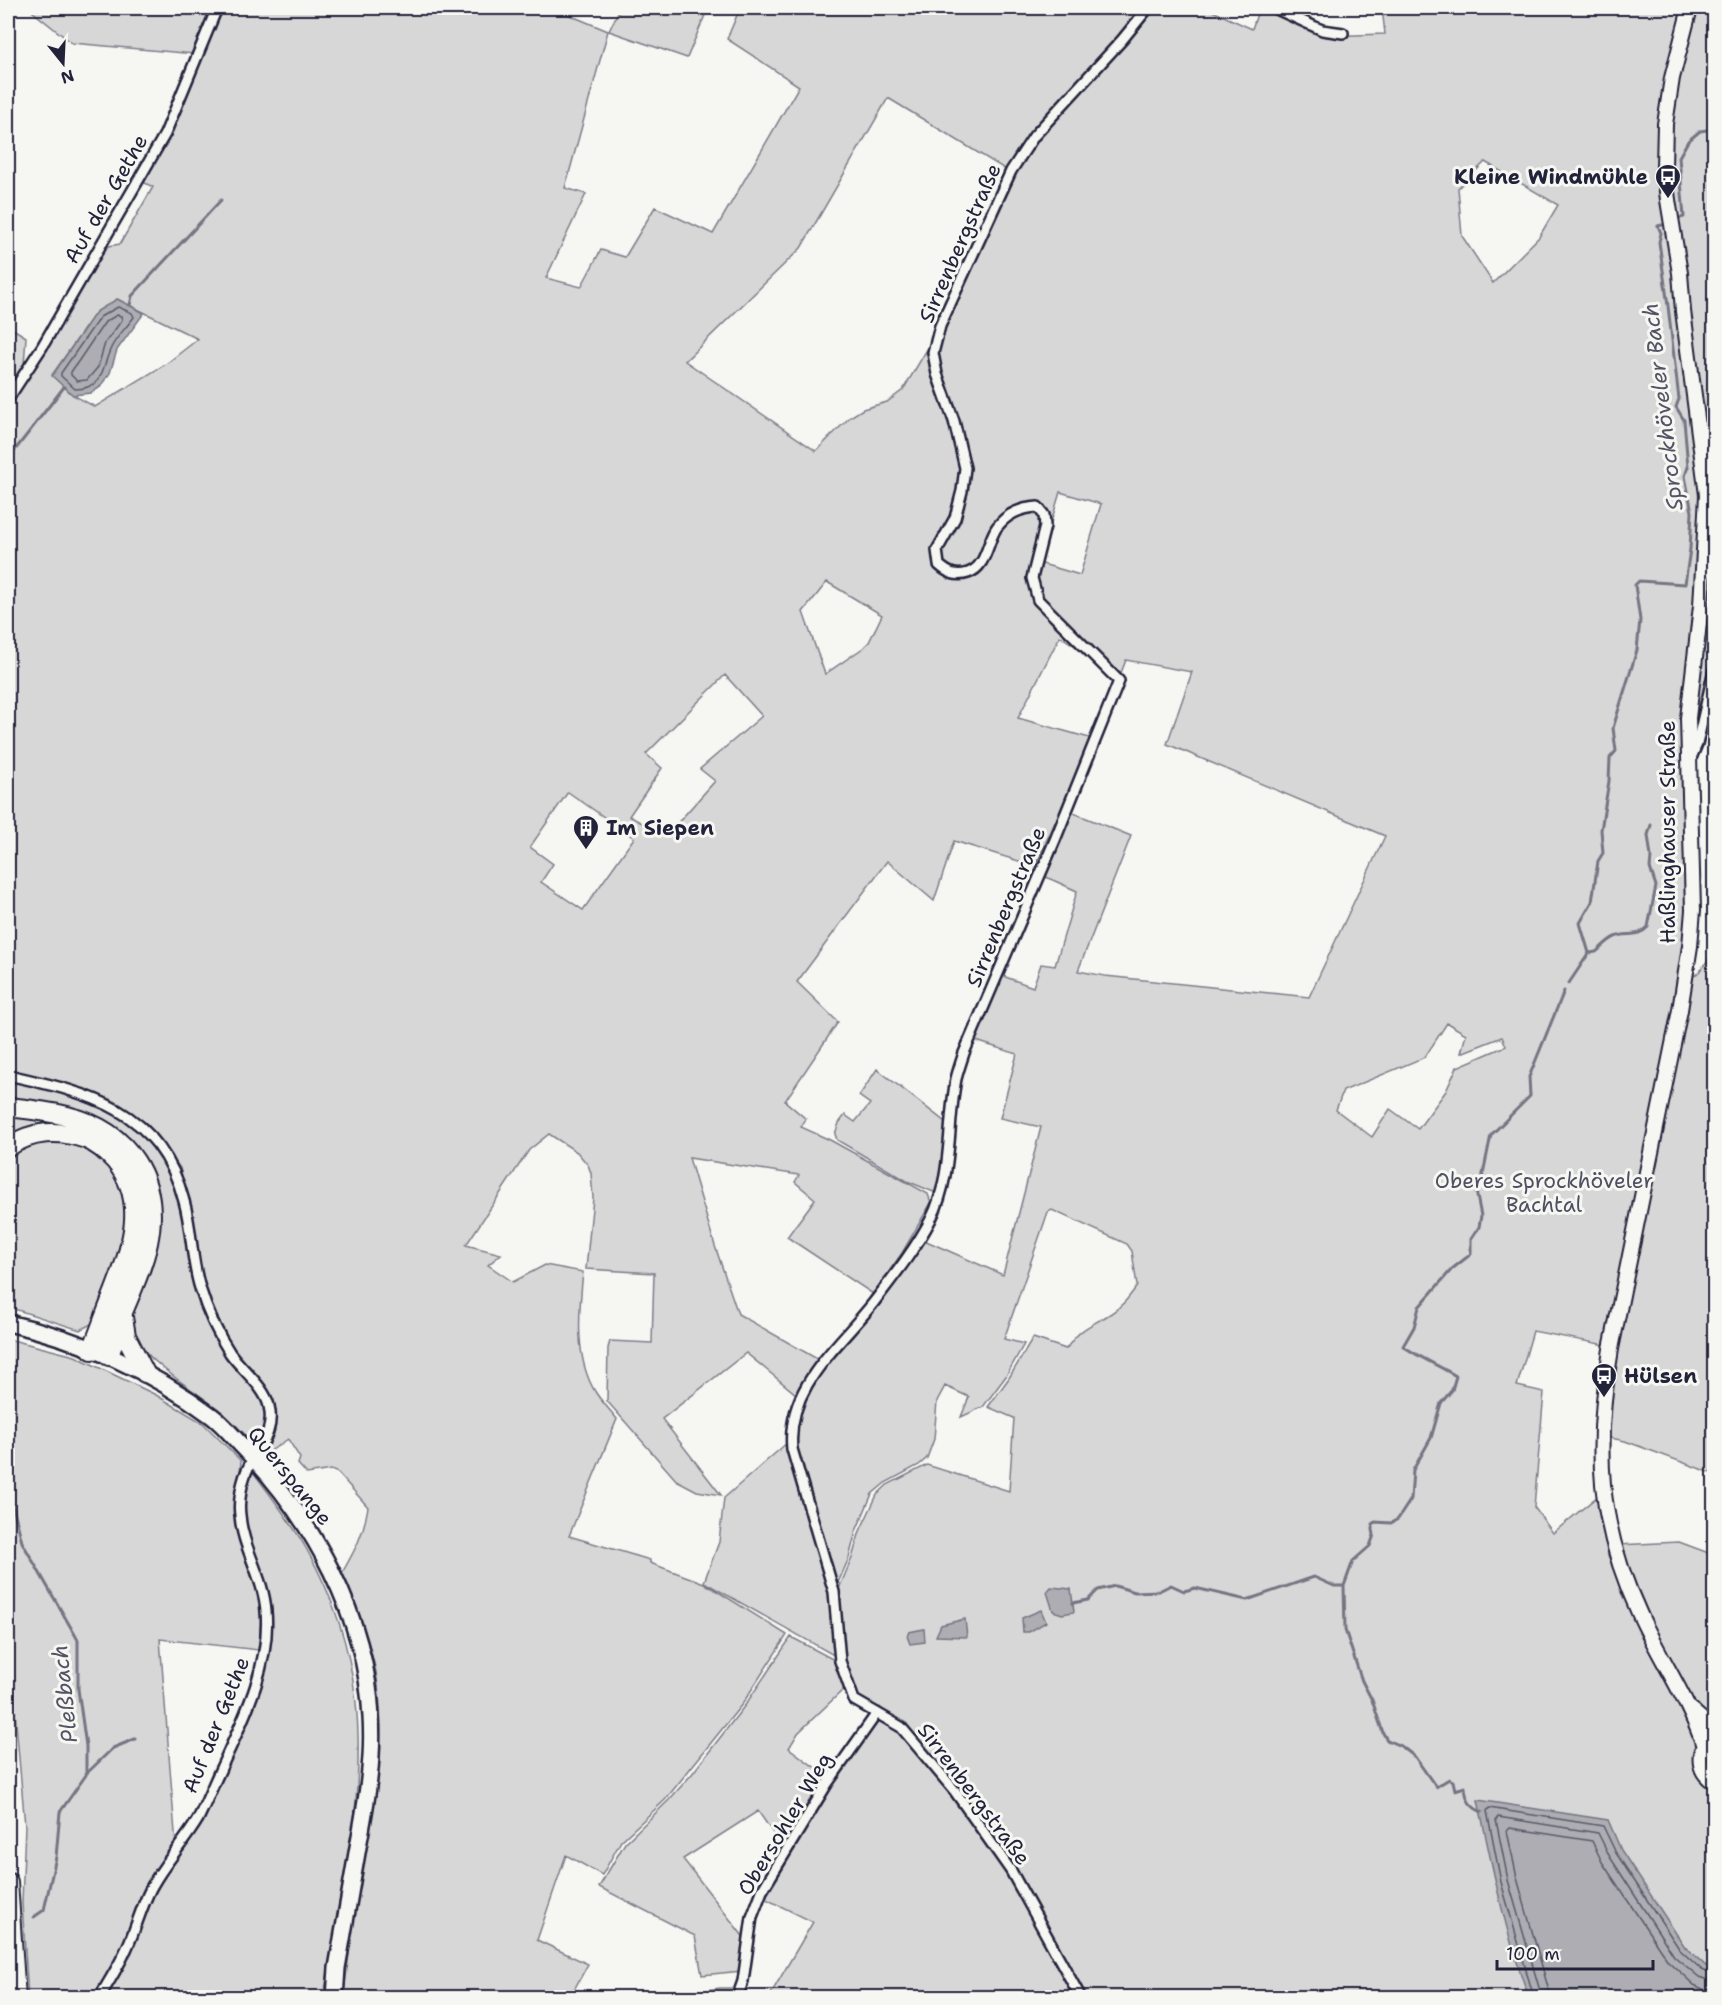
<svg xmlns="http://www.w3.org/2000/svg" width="1722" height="2005" viewBox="0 0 1722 2005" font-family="'Shantell Sans',sans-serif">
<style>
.green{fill:#d7d7d7;stroke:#7c7c89;stroke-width:1.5;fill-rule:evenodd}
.water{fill:#adadb3;stroke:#757583;stroke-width:1.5}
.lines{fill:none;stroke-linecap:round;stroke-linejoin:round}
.shore{stroke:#5a5a6b;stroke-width:1.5}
.stream{stroke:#757583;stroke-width:3}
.minor-casing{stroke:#22223b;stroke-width:14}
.secondary-casing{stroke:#22223b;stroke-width:18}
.primary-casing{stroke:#22223b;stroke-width:20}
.motorway-casing{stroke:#22223b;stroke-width:22}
.minor{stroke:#f6f6f2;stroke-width:9}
.secondary{stroke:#f6f6f2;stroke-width:14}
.primary{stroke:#f6f6f2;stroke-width:15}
.motorway{stroke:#f6f6f2;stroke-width:18}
.labels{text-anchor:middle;stroke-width:6;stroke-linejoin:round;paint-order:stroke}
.poi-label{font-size:21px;font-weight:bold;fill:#22223b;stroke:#f6f6f2;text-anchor:start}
.street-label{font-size:21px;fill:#22223b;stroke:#f6f6f2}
.park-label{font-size:21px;fill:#4f4f62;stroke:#f6f6f2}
.water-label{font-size:22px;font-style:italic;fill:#535365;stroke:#f6f6f2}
</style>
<rect width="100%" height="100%" fill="#f6f6f2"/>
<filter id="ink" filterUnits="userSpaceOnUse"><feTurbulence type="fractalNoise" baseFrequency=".0167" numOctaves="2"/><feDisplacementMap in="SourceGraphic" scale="12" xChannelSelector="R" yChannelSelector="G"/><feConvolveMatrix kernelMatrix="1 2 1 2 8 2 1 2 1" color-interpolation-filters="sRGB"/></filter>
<g filter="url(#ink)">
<path class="green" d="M28 8H215L195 54 72 43Z
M221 8H570L567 14 608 31 565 188 586 194 546 278 581 287 601 250 625 257 655 207 713 234 799 86 727 39 740 8H1206L1252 29 1259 8 1270 9 1327 36 1385 34 1382 8H1714V356L1711 361 1714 377V710L1712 716H1685L1683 770 1686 808 1687 909 1678 1009 1622 1271 1624 1308 1657 1156 1684 1018 1689 980 1699 972 1714 952V1031L1711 1040 1714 1043V1474L1625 1441 1606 1437 1609 1391 1616 1347 1533 1331 1517 1386 1544 1392 1534 1507 1553 1533 1598 1496 1608 1555 1633 1616 1697 1736 1695 1766 1697 1776 1703 1783 1714 1790V1997H769L813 1922 762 1897 796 1845 795 1837 828 1784 878 1715 898 1727 941 1778H945L903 1724 855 1698 843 1663 838 1591 852 1558 860 1531 877 1495 887 1485 927 1465 1009 1491 1014 1418 988 1407 1009 1378 1033 1338 1066 1349C1082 1326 1088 1328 1110 1314 1122 1307 1129 1297 1137 1286L1132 1251 1127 1244 1052 1210 1048 1212 1004 1339 1024 1344 1006 1376 983 1407 961 1417 969 1397 945 1386 937 1401 934 1439 927 1458 919 1465 885 1483 872 1494 856 1531 849 1558 836 1587 794 1445C797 1383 838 1356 873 1313 892 1290 907 1264 924 1240L1003 1275 1041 1127 1000 1118 1017 1054 973 1040 1000 975 1033 987 1041 964 1055 966 1077 891 1044 876 1069 811 1131 836 1078 971 1105 976 1309 997 1385 836 1167 744 1192 672 1126 660 1119 678 1100 660H1096L1060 636 1018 718 1093 739 1035 866 954 841 934 901 887 861 797 982 838 1022 785 1101 806 1119 801 1127 830 1140 928 1194 931 1203 902 1253 873 1294 787 1237 815 1199 795 1182 799 1175 689 1158 715 1246 738 1314 819 1360 806 1376 796 1394 746 1353 662 1419 721 1495 697 1491 676 1480 607 1401 608 1348 610 1341 652 1343 654 1273 586 1269 593 1198 591 1173 588 1165 577 1152 549 1134 529 1150 466 1245 501 1254 488 1265 513 1282 545 1265 583 1272C579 1310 574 1359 596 1393 602 1402 610 1410 617 1419L569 1536 650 1560V1563L704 1583 787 1635 743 1703 665 1800 621 1841 602 1875 566 1855 537 1940 588 1964 570 1997H343C349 1958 353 1919 359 1880 372 1807 389 1747 376 1672 369 1638 354 1605 342 1573 355 1550 364 1534 368 1507L338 1473 331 1470 307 1474 298 1464 300 1458 288 1439 266 1454 275 1430 273 1401 230 1345 214 1315 203 1286 192 1215 180 1168 155 1135 120 1107 87 1093 88 1100 121 1116 145 1135 173 1175 185 1218 196 1286 207 1318 225 1350 263 1399 268 1415 267 1430 260 1440H251C240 1430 230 1418 218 1409 197 1392 137 1356 132 1330 129 1314 146 1286 151 1270 164 1229 163 1184 136 1148 127 1136 112 1129 99 1123 85 1115 69 1108 53 1105 38 1102 22 1102 8 1100V405L103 247 120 244 153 187 141 181 167 135 199 55ZM888 98 1013 174 961 293 943 326 938 347 940 373 959 424 953 427 933 376 929 346 903 390 887 402 863 409 850 417 816 451 685 361 801 248ZM1485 162 1558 205 1539 237 1493 283 1462 236 1458 188ZM117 299 198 339 166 364 95 407 73 395 52 375 96 312ZM1060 492 1101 504 1080 575 1039 563ZM827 582 882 615 869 642 863 648 825 674 803 612ZM725 675 762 716 700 769 715 781 666 836 629 816 662 768 646 754ZM568 792 634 838 583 910 541 882 553 864 530 847ZM1447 1023 1466 1034 1461 1053 1502 1037 1506 1046 1457 1067 1446 1091 1418 1129 1390 1109 1372 1137 1336 1110 1343 1091 1425 1057Z
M620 8H708L687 58 609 31Z
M13 329 26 337 24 365 8 391V331Z
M877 1069 945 1122 946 1142 936 1193 907 1181 837 1140 835 1134 839 1123 845 1115 855 1122 870 1104 859 1096Z
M8 1111 90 1128 141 1221 93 1135 8 1143Z
M46 1141H68L98 1153 122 1180 128 1228 95 1322 80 1330 8 1307V1159L25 1147Z
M8 1339 75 1356 156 1395 203 1423 241 1461 238 1493 261 1612 259 1650 160 1639 176 1846 120 1955 96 1997H28L22 1903 25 1826 8 1632Z
M788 1442 832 1592 837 1657 704 1582 719 1542 724 1498Z
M253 1472C272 1497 292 1523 307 1550 364 1651 366 1748 349 1859 343 1905 330 1951 324 1997L102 1998 153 1889 200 1820 258 1685 269 1611 243 1516 244 1494Z
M1679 1542 1714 1555V1722C1685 1710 1634 1579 1619 1545Z
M791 1637 838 1662 846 1687 798 1733 789 1748 829 1778 784 1849 758 1811 683 1859 746 1940 742 1971 702 1975 695 1936 599 1887 625 1843 669 1800 692 1774 746 1704Z
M720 1988H734L732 1997H696L701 1991Z"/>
<path class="water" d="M117 299 144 313 117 350 110 373 99 388 91 393 73 395 52 376 96 312Z
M1051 1587 1071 1589 1074 1612 1062 1614 1053 1611 1047 1592Z
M1041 1610 1046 1622 1029 1632H1023L1022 1618Z
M965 1619 967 1637 936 1636 941 1625Z
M924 1629 925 1642 910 1644 907 1636 909 1632Z
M1478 1800 1608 1820 1621 1850 1685 1947 1706 1966 1714 1970V1997H1529C1505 1934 1492 1866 1478 1800Z"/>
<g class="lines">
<path class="shore" d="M118 307 132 313 134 317C127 327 116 337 111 348 101 369 105 388 75 389L61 376V373L100 317Z
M117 315 121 316 122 320 105 343 98 367 87 380 77 381 71 375V372L105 322Z
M1534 1998 1501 1882 1487 1811 1489 1808 1603 1826 1616 1853 1680 1950 1702 1970 1714 1975
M1542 1998 1508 1880 1496 1820 1498 1817 1598 1833 1610 1857 1674 1956 1699 1977 1714 1982
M1551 1998 1517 1878 1507 1831 1510 1828 1592 1841 1602 1862 1668 1961 1694 1985 1705 1990 1714 1991"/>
<path class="stream" d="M1680 218 1684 217 1679 157 1688 141 1700 131 1714 129
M130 305 132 296 221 200
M8 459 64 387
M1590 953 1596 952C1602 947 1608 940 1615 937 1628 932 1638 938 1648 927L1656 886 1650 868 1651 857 1648 835 1651 825
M1569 983 1589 953 1580 923 1592 902 1598 861 1603 853 1601 830 1609 781 1610 758 1616 751 1613 728 1637 650 1640 620 1635 585 1639 581 1685 584 1690 549 1692 512 1685 476 1688 467 1684 420 1676 407 1679 399 1668 306 1659 242 1661 233 1658 226 1662 225
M8 1396 10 1403 11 1498 22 1542 78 1640V1689L86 1746V1775L60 1812 56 1857 44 1910 34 1917
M1073 1603 1088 1600 1098 1590 1115 1586 1135 1592 1159 1591 1171 1585 1184 1591 1195 1588 1247 1600 1314 1577 1334 1586H1344
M86 1774 113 1748 135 1739
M1482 1812C1470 1807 1466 1800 1465 1787L1455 1790 1453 1781 1449 1779 1436 1787 1415 1757 1401 1746 1387 1740 1383 1733 1372 1700 1362 1681 1345 1630 1344 1586 1353 1561 1370 1546 1374 1535 1372 1524 1375 1522 1391 1523 1398 1519 1411 1499 1413 1470 1431 1438 1441 1403 1452 1390 1456 1376C1438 1365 1420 1358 1403 1346L1414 1327 1419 1307 1452 1269 1471 1254V1239L1479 1227 1481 1216 1476 1191 1482 1179 1491 1135 1530 1096 1529 1077 1564 991"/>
<defs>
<path id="minor" d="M1274 8 1322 30 1343 33
M8 399 42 347 165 134 217 8
M1691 758 1697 744 1714 670
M8 1075C90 1093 160 1109 184 1201 192 1229 191 1259 200 1288 207 1311 217 1333 230 1353 241 1369 265 1387 269 1406 275 1431 260 1446 249 1466 242 1479 238 1501 240 1515 242 1547 264 1578 266 1611 271 1665 243 1720 221 1768 213 1785 206 1803 198 1819 184 1843 164 1863 151 1888 140 1909 135 1933 124 1954 117 1969 108 1983 99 1998
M737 1998 743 1981 752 1917 762 1891 827 1784 877 1713
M1081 1998 1011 1871 954 1790 901 1727 854 1700 840 1661 834 1592 792 1449C786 1386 839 1347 874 1302 894 1276 916 1248 931 1219 953 1176 947 1125 956 1079 958 1071 961 1062 964 1053L1055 840 1119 681 1038 600 1032 578 1045 526 1044 515 1038 507C1021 508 1008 513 997 527 987 541 987 567 968 573 956 577 948 573 939 565L937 550 955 518 962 491 965 468 954 421 937 374 933 353 940 326 1011 171 1034 136 1122 40 1148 8"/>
<path id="secondary" d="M1690 8 1672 78 1665 124 1664 167 1668 200 1680 273 1683 311 1707 495 1701 606 1688 718 1693 910 1690 946 1680 1010 1611 1349C1594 1448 1597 1522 1640 1615 1660 1659 1689 1700 1704 1746
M1691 1710 1714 1730
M1714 1736C1696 1748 1696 1770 1714 1782"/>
<path id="primary" d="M8 1323C81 1339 152 1371 212 1416 224 1425 234 1438 244 1448 313 1519 366 1616 371 1717 374 1761 366 1804 358 1847 351 1887 344 1927 337 1968L335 1998"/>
<path id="motorway" d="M8 1107C27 1109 47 1111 67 1116 129 1131 161 1180 148 1243 143 1267 132 1290 123 1312 118 1327 114 1342 109 1356
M8 1147C31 1131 59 1129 86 1139 98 1144 106 1151 115 1161 148 1200 132 1247 115 1290 107 1310 100 1330 92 1350
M123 1317 126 1336 145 1373
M8 1882 16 1998"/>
</defs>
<use href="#minor" class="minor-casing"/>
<use href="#secondary" class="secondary-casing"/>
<use href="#primary" class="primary-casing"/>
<use href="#motorway" class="motorway-casing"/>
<use href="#minor" class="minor"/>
<use href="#secondary" class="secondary"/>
<use href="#primary" class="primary"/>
<use href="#motorway" class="motorway"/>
</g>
</g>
<defs>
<symbol id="bus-pin" viewBox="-11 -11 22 30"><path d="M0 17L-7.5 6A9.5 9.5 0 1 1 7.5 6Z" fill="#22223b" stroke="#f6f6f2"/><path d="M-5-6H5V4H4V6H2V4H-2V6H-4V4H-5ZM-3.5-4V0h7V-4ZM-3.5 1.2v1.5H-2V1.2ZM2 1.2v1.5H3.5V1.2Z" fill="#fff"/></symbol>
<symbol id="building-pin" viewBox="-11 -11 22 30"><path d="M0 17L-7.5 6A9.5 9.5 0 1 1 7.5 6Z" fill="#22223b" stroke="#f6f6f2"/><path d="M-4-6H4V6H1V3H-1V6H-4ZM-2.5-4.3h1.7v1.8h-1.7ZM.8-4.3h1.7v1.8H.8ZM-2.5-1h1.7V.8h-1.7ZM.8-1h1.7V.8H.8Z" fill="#fff"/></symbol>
</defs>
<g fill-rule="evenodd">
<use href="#bus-pin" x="1653" y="162" width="30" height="40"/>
<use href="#building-pin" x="571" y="813" width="30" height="40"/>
<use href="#bus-pin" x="1589" y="1361" width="30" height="40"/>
</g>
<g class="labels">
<g class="poi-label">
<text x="1648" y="184" text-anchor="end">Kleine Windmühle</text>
<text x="606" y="835">Im Siepen</text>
<text x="1624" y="1383">Hülsen</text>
</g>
<g class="street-label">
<text transform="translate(106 199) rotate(-60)" y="7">Auf der Gethe</text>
<text transform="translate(960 243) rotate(-66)" y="7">Sirrenbergstraße</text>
<text transform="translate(1668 832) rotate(-90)" y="7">Haßlinghauser Straße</text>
<text transform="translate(1006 907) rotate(-67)" y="7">Sirrenbergstraße</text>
<text transform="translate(290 1476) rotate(51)" y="7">Querspange</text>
<text transform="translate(216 1725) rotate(-68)" y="7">Auf der Gethe</text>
<text transform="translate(974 1794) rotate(53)" y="7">Sirrenbergstraße</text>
<text transform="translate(785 1824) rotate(-59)" y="7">Obersohler Weg</text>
</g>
<g class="park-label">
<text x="1544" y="1188">Oberes Sprockhöveler<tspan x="1544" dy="24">Bachtal</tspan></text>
</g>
<g class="water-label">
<text transform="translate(1662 407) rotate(-97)" y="8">Sprockhöveler Bach</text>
<text transform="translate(64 1694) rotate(-96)" y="8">Pleßbach</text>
</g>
</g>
<rect width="1722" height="2005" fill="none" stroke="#f6f6f2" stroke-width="30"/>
<rect x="15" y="15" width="1692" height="1975" fill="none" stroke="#22223b" stroke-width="2" filter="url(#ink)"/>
<g transform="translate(63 63) rotate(162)" stroke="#f6f6f2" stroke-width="4.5" paint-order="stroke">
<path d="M0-4.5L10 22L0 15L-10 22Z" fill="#22223b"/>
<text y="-9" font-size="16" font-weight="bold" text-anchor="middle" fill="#22223b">N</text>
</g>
<path d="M1497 1960v9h156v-9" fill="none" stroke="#22223b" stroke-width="3"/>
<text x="1506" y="1960" font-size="18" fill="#22223b" stroke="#f6f6f2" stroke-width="4.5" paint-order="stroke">100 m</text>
</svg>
